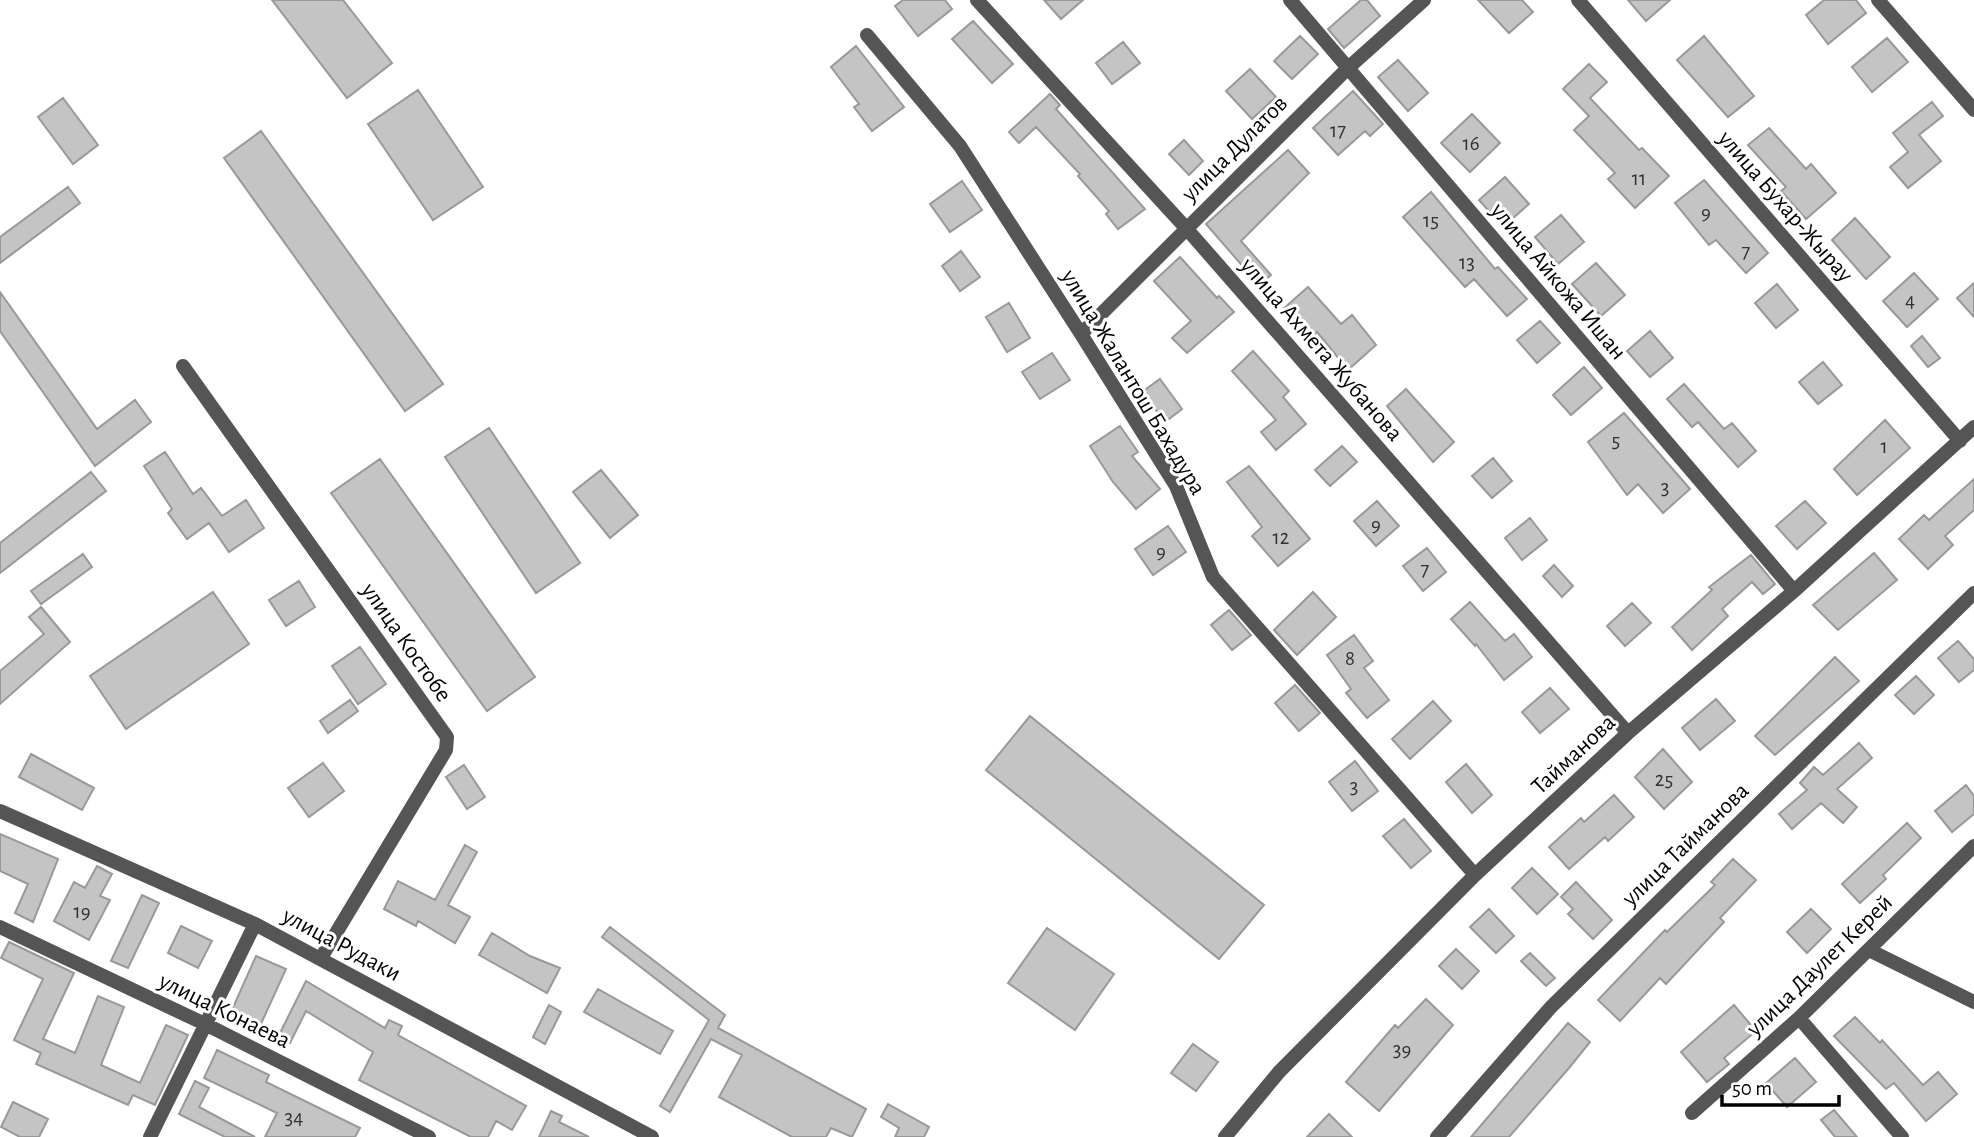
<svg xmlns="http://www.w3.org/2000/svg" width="1974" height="1137" viewBox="0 0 1974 1137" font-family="'Alegreya Sans',sans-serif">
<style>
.building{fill:#c4c4c4;stroke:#999;stroke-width:2}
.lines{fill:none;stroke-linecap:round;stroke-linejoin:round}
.street{stroke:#555;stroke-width:14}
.labels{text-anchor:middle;stroke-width:6;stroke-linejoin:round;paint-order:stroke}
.number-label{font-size:21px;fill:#313131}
.street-label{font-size:24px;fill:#000;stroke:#fff}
</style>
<rect width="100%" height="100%" fill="#fff"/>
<path class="building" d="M272 0H343L392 63 347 98Z
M903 0H945L952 9 918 36 895 6Z
M1044 0H1083L1061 19Z
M1361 0H1367L1380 16 1344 48 1328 29Z
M1478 0H1522L1533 12 1509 33Z
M1628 0H1670L1646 21Z
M1824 0H1856L1866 13 1828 44 1806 15Z
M973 21 1013 64 992 83 952 39Z
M1300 36 1318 54 1292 79 1274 61Z
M1704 36 1754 96 1728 117 1677 60Z
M1887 38 1908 62 1872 92 1852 67Z
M1123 42 1140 63 1112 84 1096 63Z
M856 46 904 107 872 131 854 107 859 104 831 67Z
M1398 60 1428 93 1408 111 1378 77Z
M1589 64 1607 82 1590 98 1639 150 1642 148 1669 176 1635 208 1608 179 1615 173 1574 130 1589 116 1563 89Z
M1250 69 1276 97 1252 119 1226 91Z
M418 90 483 187 433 220 368 124Z
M1353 91 1383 124 1370 136 1365 131 1338 155 1313 128Z
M1050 94 1060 105 1056 109 1145 209 1118 229 1106 214 1109 211 1078 176 1080 174 1036 127 1019 143 1009 132Z
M63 98 98 145 73 164 38 117Z
M1932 102 1943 116 1919 135 1941 161 1908 188 1890 167 1908 152 1893 133Z
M1472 114 1500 143 1470 172 1441 143Z
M1769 128 1806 169 1811 164 1836 193 1806 219 1781 191 1786 187 1748 145Z
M261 131 443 384 405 411 224 158Z
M1184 140 1203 161 1189 175 1169 154Z
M1288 150 1309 173 1241 241 1271 275 1259 285 1206 224Z
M1505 177 1529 204 1503 227 1479 200Z
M1704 180 1768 253 1746 273 1716 240 1709 245 1675 203Z
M962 181 982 210 950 232 930 204Z
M68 187 80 203 0 263V237Z
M1431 192 1495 269 1498 267 1527 299 1507 316 1474 279 1465 287 1403 217Z
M1561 215 1584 242 1558 264 1535 237Z
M1855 218 1890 257 1866 279 1832 240Z
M961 251 980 277 960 291 942 266Z
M1180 257 1217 298 1219 296 1234 312 1187 353 1172 338 1191 321 1154 281Z
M1596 263 1625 295 1601 316 1572 284Z
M1914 273 1938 299 1907 327 1883 301Z
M1974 283V317L1957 298Z
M1777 284 1798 310 1776 328 1755 303Z
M1308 287 1341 324 1352 315 1376 345 1348 370 1317 332 1309 339 1283 309Z
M0 292 97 429 135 400 151 422 95 466 0 331Z
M1009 303 1030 338 1007 352 986 317Z
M1540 321 1560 343 1537 363 1517 340Z
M1650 331 1673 358 1650 377 1627 351Z
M1922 336 1940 358 1928 367 1911 346Z
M1253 351 1289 391 1283 397 1306 424 1276 450 1261 432 1276 420 1232 371Z
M1052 353 1070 380 1040 399 1022 372Z
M1823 362 1842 385 1818 404 1799 382Z
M1584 367 1602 388 1571 415 1553 395Z
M1160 379 1182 409 1165 422 1142 392Z
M1684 384 1724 429 1732 423 1756 451 1738 467 1698 422 1692 427 1667 399Z
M1406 389 1454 442 1433 462 1387 406Z
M1624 413 1690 489 1663 513 1638 484 1627 495 1588 442Z
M1885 420 1910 448 1857 495 1834 469Z
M1120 426 1138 452 1132 456 1160 489 1136 509 1113 482 1090 446Z
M489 428 580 563 536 593 445 457Z
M1342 446 1357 462 1330 486 1315 470Z
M165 452 193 494 201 488 222 516 246 500 264 528 229 552 209 523 187 539 168 513 172 509 144 466Z
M1493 458 1512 481 1492 498 1472 476Z
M380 459 535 677 487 711 331 493Z
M1249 466 1310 539 1278 566 1252 536 1262 527 1227 482Z
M601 470 638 515 610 538 573 492Z
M91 472 106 491 0 573V543Z
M1974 479V510L1945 536 1953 545 1928 569 1899 539 1924 515 1929 520Z
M1377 501 1399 526 1376 546 1354 521Z
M1805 501 1826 523 1797 549 1776 526Z
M1530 518 1547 540 1522 560 1505 538Z
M1168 526 1186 552 1153 575 1135 549Z
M1427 548 1446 572 1423 591 1403 566Z
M1874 553 1897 580 1838 630 1813 605Z
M83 554 92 567 41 604 31 591Z
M1751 555 1775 584 1763 594 1752 582 1722 609 1728 616 1692 650 1672 627 1712 590 1709 587Z
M1554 565 1573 586 1562 597 1543 576Z
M299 581 315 607 286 626 269 600Z
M213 592 249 644 126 729 90 676Z
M1313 592 1336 617 1297 655 1274 630Z
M1470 602 1505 641 1514 634 1532 657 1504 680 1476 644 1475 646 1451 619Z
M1632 603 1651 623 1625 646 1607 626Z
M41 607 70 642 0 704V671L44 634 29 617Z
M1229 610 1251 635 1232 650 1211 625Z
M1354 635 1373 661 1364 668 1389 700 1367 718 1346 693 1351 689 1327 655Z
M1958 641 1974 659V670L1959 682 1938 658Z
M360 647 386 684 358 704 332 666Z
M1835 657 1859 681 1775 755 1755 736Z
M1916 676 1934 695 1914 714 1895 695Z
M1295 685 1320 713 1299 731 1275 703Z
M1550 688 1569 709 1540 733 1522 712Z
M1716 699 1735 721 1700 750 1682 728Z
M350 700 358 711 328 733 320 721Z
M1433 701 1451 721 1410 759 1392 739Z
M1030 716 1264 905 1219 959 986 770Z
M1859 743 1872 758 1837 789 1857 807 1843 823 1821 803 1792 829 1779 814 1807 790 1800 783 1814 767 1823 775Z
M1663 749 1692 782 1664 809 1635 777Z
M31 754 94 788 82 810 19 777Z
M1355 761 1378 791 1352 811 1329 782Z
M323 763 344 791 309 817 288 788Z
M1466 764 1492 795 1472 813 1446 782Z
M464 765 485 797 467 809 446 777Z
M1966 785 1974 796V814L1952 832 1935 811Z
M1614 795 1634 817 1608 841 1605 837 1569 869 1549 847 1581 818 1584 822Z
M1404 819 1431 851 1411 868 1383 836Z
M1907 823 1921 838 1883 875 1886 879 1860 903 1842 884Z
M0 834 58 859 33 922 15 913 28 884 0 871Z
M465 845 477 852 448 905 470 917 455 943 418 921 416 926 384 909 398 881 435 900Z
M1733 859 1756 880 1720 918 1724 922 1666 984 1660 978 1620 1021 1598 1000 1665 930 1667 932 1715 885 1711 882Z
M97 866 112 874 100 896 110 900 89 940 54 921 74 882 85 888Z
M1532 868 1558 894 1537 914 1512 888Z
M1576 882 1612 920 1593 939 1568 914 1573 909 1561 897Z
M142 895 159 903 128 968 111 961Z
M1489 909 1514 936 1496 953 1470 927Z
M1811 909 1831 929 1807 953 1787 932Z
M181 926 212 941 198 968 168 953Z
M610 927 725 1015 718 1028 866 1109 852 1137 831 1128 826 1137H792L719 1097 742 1055 711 1039 670 1112 660 1106 709 1020 602 937Z
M1047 928 1114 974 1075 1030 1008 983Z
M492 933 530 956 560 968 547 993 479 955Z
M9 942 74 973 43 1039 75 1053 98 996 124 1007 101 1065 140 1083 166 1025 188 1035 155 1105 133 1095 128 1105 36 1064 41 1053 14 1040 43 979 1 958Z
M1456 949 1479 971 1462 989 1439 966Z
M1530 953 1555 978 1546 986 1521 961Z
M256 956 286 969 260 1026 231 1012Z
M306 981 385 1028 389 1020 402 1026 398 1035 526 1106 512 1130 496 1121 488 1137H471L359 1080 373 1052 306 1011 290 1043 278 1037Z
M598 989 673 1031 660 1054 584 1012Z
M1426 999 1453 1025 1379 1111 1346 1082 1395 1025 1398 1028Z
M549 1005 561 1012 545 1044 533 1037Z
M1734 1005 1756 1031 1724 1058 1729 1064 1707 1082 1681 1052Z
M1855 1017 1880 1043 1882 1040 1923 1085 1938 1072 1957 1094 1926 1121 1894 1083 1886 1089 1834 1036Z
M1568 1023 1590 1042 1569 1068 1509 1137H1471Z
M1193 1044 1218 1062 1196 1091 1171 1073Z
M217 1050 269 1075 266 1082 360 1128 355 1137H265L277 1113 204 1078Z
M1795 1058 1816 1082 1787 1107 1766 1083Z
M195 1081 209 1088 199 1107 255 1137H225L179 1114Z
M13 1102 48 1119 39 1137H20L1 1127Z
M888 1104 929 1127 924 1137H895L899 1128 881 1117Z
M1834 1110 1857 1137H1835L1821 1120Z
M551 1111 562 1116 559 1122 589 1137H539Z
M1329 1114 1352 1137H1307Z"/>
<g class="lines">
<path class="street" d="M977 0 1186 228 1628 733
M1290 0 1794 591
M1578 0 1960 441
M1878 0 1974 110
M867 35 960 146 1081 334 1176 486 1213 577 1475 875
M1081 334 1348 68 1424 0
M183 366 447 737 446 750 321 958
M0 811 255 924 652 1137
M0 927 205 1024 429 1137
M1869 950 1974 1002
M1799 1018 1902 1137
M1692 1113 1799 1018 1974 846
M150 1137 255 924
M1225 1137 1279 1072 1475 875 1628 733 1794 591 1974 427
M1437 1137 1551 1007 1974 593"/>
</g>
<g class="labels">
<g class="number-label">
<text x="1338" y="137">17</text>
<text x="1471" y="150">16</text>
<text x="1639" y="185">11</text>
<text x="1706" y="219">9</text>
<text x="1431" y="227">15</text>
<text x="1746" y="258">7</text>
<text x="1467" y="269">13</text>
<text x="1910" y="307">4</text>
<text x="1616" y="447">5</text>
<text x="1884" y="453">1</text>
<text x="1665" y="494">3</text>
<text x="1376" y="531">9</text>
<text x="1281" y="544">12</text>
<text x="1161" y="558">9</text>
<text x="1425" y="576">7</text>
<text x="1350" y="665">8</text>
<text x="1664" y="786">25</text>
<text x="1354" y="793">3</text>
<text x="82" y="918">19</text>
<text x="1402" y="1056">39</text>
<text x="294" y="1124">34</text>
</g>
<g class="street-label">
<text transform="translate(1234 148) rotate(-45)" y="8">улица Дулатов</text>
<text transform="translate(1786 206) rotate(49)" y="8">улица Бухар-Жырау</text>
<text transform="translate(1559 281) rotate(50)" y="8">улица Айкожа Ишан</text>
<text transform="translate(1322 349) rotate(49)" y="8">улица Ахмета Жубанова</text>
<text transform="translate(1134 382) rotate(59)" y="8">улица Жалантош Бахадура</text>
<text transform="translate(407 642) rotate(55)" y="8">улица Костобе</text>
<text transform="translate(1573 754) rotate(-43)" y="8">Тайманова</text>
<text transform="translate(1685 844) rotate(-44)" y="8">улица Тайманова</text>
<text transform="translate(342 944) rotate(28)" y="8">улица Рудаки</text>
<text transform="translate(1819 965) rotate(-44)" y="8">улица Даулет Керей</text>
<text transform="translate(225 1010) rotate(26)" y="8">улица Конаева</text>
</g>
</g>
<path d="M1722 1095v10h117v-10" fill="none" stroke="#000000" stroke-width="3.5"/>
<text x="1732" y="1095" font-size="21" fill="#000000" stroke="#ffffff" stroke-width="5" paint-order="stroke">50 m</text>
</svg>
